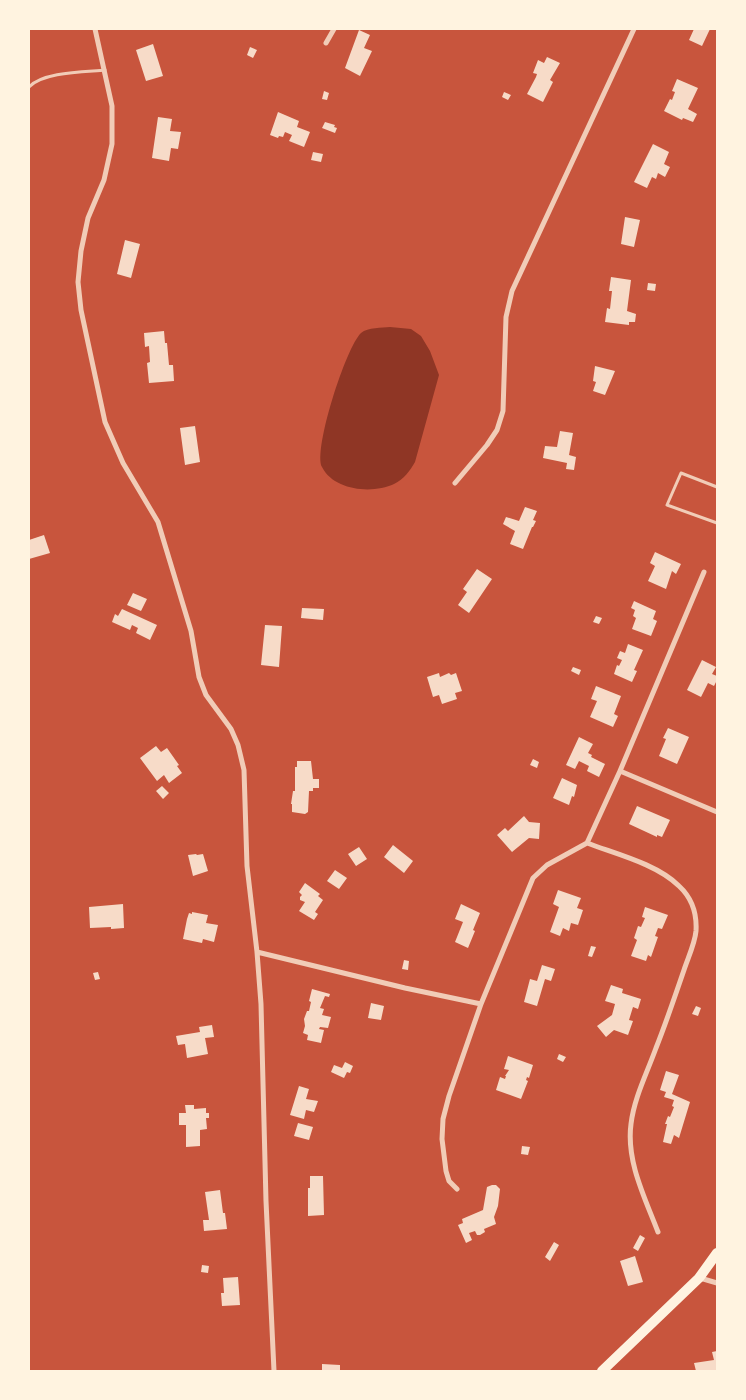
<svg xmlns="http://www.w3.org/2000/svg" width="746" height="1400" viewBox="0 0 746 1400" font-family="Roboto,sans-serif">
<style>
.water{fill:#8f3625}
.building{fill:#f7dbc8}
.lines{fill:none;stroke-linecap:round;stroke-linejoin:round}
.service{stroke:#f1ccb7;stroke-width:3}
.minor{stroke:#f1ccb7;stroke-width:5}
.secondary{stroke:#fff3e0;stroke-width:10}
</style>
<rect width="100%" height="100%" fill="#c8553d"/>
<path class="water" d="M390 327 411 329 421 336 430 351 439 375 415 462C410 471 404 479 394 484 373 494 334 491 322 467 313 450 346 347 361 333 368 327 382 328 390 327Z"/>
<path class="building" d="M694 29H710L702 46 689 40Z
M359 30 370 35 364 48 372 51 360 76 345 68Z
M153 44 163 76 146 81 136 50Z
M250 47 257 50 253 58 247 55Z
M547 57 560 63 550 80 553 82 543 102 527 94 536 77 537 74 533 73 538 60 544 63Z
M677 79 698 88 688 109 697 114 693 122 683 118 682 120 664 111 670 99 672 100 675 92 672 91Z
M324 91 329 93 327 100 322 99Z
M504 92 511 95 508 100 502 97Z
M278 112 299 121 297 127 310 132 304 147 289 141 292 135 285 132 283 137 279 136 278 138 270 135Z
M158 117 172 119 170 131 181 132 178 149 171 148 169 161 152 158Z
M325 122 335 125 334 127 337 128 335 133 322 128Z
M653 144 669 152 664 164 670 167 665 177 658 173 656 179 652 177 647 188 634 182Z
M313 152 323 154 321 162 311 160Z
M625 217 640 220 634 247 621 244Z
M125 240 140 244 131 278 117 274Z
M611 277 631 280 627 311 636 314 635 322H629V325L605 322 607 308 610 309 612 291H609Z
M648 283 656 284 655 291 647 290Z
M164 331 165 343H167L169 365H173L174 381 149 383 147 363 150 362 149 346 145 347 144 333Z
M595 366 615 371 605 395 593 391 596 382 593 381Z
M195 426 200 462 185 465 180 428Z
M560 431 573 433 569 455 576 457 574 470 566 469 567 463 543 458 545 446 557 447Z
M525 507 537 511 533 520 536 521 533 527H532L523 549 510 544 515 531 503 524 506 517 519 521Z
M44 535 50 553 29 559V540Z
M655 552 681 564 676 574 672 571 666 589 648 581 655 566 650 563Z
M477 569 492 579 469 613 458 605 467 592 463 589Z
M133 593 147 599 141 611 127 605Z
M634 601 656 611 653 619 657 621 651 636 632 629 636 618 633 616 635 610 631 608Z
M302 608 324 609 323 620 301 618Z
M122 609 157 625 150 640 136 633 138 628 132 625 130 630 112 622 115 614 118 616Z
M596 616 602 618 599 624 593 622Z
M265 625 282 626 279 667 261 665Z
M628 644 643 650 634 670 637 671 632 682 614 674 617 665 619 666 622 660 617 658 620 651 625 653Z
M702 660 716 667 712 674 717 676V680L714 686 708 683 701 697 687 690Z
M573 667 581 670 579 675 571 671Z
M439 673 440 677 449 673 451 675 456 673 462 691 455 693 457 699 442 704 439 695 433 697 427 677Z
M596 686 621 696 614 714 618 716 613 727 590 717 597 701 591 699Z
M668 728 689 737 677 764 659 756 666 739 663 738Z
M579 737 593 744 588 753 592 755 591 757 605 764 599 777 587 771 589 766 579 761 575 769 566 765Z
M156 746 161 752 167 748 179 765 177 766 182 773 169 783 164 775 157 781 140 758Z
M533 759 539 762 537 768 530 765Z
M297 761H311L313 779H319V788H313V791H309L308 812 305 814 292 812V804H291L293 791H295V767H297Z
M562 778 577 785 574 797 572 796 569 805 553 798Z
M162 786 169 793 163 799 156 791Z
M637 806 670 820 662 837 657 835V837L629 824Z
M524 816 529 822 540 823 539 839 529 838 512 852 497 835 505 828 508 831Z
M393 845 413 861 404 873 384 857Z
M359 847 367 859 356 866 348 854Z
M196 854 197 855 203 854 208 871 193 876 188 855Z
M335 870 347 878 339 889 327 881Z
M305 883 320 894 318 896 323 900 315 912 318 914 314 920 299 911 305 902 300 900V897L302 895 299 892Z
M558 890 581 898 577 908 583 910 578 925 571 923 569 931 563 928 560 936 550 932 559 907 553 904Z
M123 904 124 928 111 929V927L90 928 89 907Z
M461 904 480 913 473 930 475 931 468 948 455 942 463 922 455 919Z
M645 907 668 915 662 929 658 928 655 936 658 937 651 957 648 955 646 961 631 956 637 940 634 938 638 926 641 927 645 918 642 917Z
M192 912 208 915 206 923 218 925 214 942 203 939 202 943 183 939 187 919 189 913 192 914Z
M591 946 596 947 592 957 588 956Z
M404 960 409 961 408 970 402 969Z
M542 965 555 969 551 981 545 979 537 1006 524 1002 530 979 537 981Z
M98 972 100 979 95 980 93 973Z
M611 985 623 989 622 993 641 999 638 1009 633 1007 629 1020 633 1021 628 1035 614 1030 606 1037 597 1026 612 1015 615 1004 605 1001Z
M312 989 330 994 329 997 325 996 320 1008 324 1009 322 1015 331 1017 328 1028 320 1027 319 1029 324 1030 321 1043 307 1040 308 1035 303 1033 305 1026 304 1019 307 1011H309L311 1002 309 1001Z
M371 1003 384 1006 381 1020 368 1018Z
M696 1006 701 1008 698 1016 692 1014Z
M212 1025 214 1037 205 1038 208 1054 187 1058 185 1044 178 1045 176 1036 200 1032 199 1027Z
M559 1054 566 1057 563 1062 557 1059Z
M508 1056 533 1065 529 1078 527 1077 526 1080 528 1081 521 1099 496 1090 500 1077 505 1079 506 1076H505L509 1070 504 1069Z
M345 1062 353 1066 350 1073 347 1072 344 1078 331 1072 334 1065 342 1068Z
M666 1071 679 1075 672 1094 690 1102 679 1138 674 1135 671 1144 663 1142 667 1124H665L668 1116 670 1117 674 1107 672 1106 674 1100 664 1097 666 1092 660 1090Z
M299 1086 309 1089 306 1099 318 1101 314 1112 306 1110 304 1119 290 1115Z
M185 1105H194V1109L206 1108V1113H209V1118H206L207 1129 200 1130V1146L186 1147V1125H179V1113H186Z
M298 1123 313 1127 309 1140 294 1136Z
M522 1146 530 1147 528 1155 521 1154Z
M310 1176H323L324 1215 308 1216V1188H310Z
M492 1185H496L500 1189 498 1206 494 1217 496 1224 484 1229 485 1232 480 1235H477L475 1231 469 1233 472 1240 466 1243 458 1225 463 1223 462 1219 483 1210 487 1187Z
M220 1190 223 1213H225L227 1229 204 1231 203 1220H209L205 1192Z
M640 1235 645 1238 638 1251 633 1248Z
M554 1242 559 1245 550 1261 545 1257Z
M635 1256 643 1282 628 1286 620 1261Z
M202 1265 209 1266 208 1273 201 1272Z
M238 1277 240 1305 222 1306 221 1293H224L223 1278Z
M717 1351V1371H696L694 1363 714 1360 712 1352Z
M322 1364 340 1365V1371H322Z"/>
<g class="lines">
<path class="service" d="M29 87C43 72 84 72 105 70
M717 487 681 473 667 505 717 523"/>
<path class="minor" d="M95 29 112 106V144L104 180 88 218 81 251 78 282 81 310 105 422 123 463 158 522 191 631 199 677 206 695 231 729 238 745 244 770 247 866 257 952 261 1004 266 1201 274 1371
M326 43 334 29
M455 483 487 445 497 430 503 411 506 317 512 291 634 29
M620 771 717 812
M587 843 620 771 704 572
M257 952 405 988 481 1004
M457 1189 449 1181 446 1171 442 1139 443 1119 449 1096 481 1004 533 878 547 865 587 843C616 854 657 864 679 886 692 898 697 914 696 931 695 943 688 958 684 970 675 996 666 1023 656 1048 647 1073 634 1098 631 1124 626 1161 645 1198 658 1232
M700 1278 717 1283"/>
<path class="secondary" d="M602 1371 699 1278 717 1253"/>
</g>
<rect width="746" height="1400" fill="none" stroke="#fff3e0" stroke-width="60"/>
</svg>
